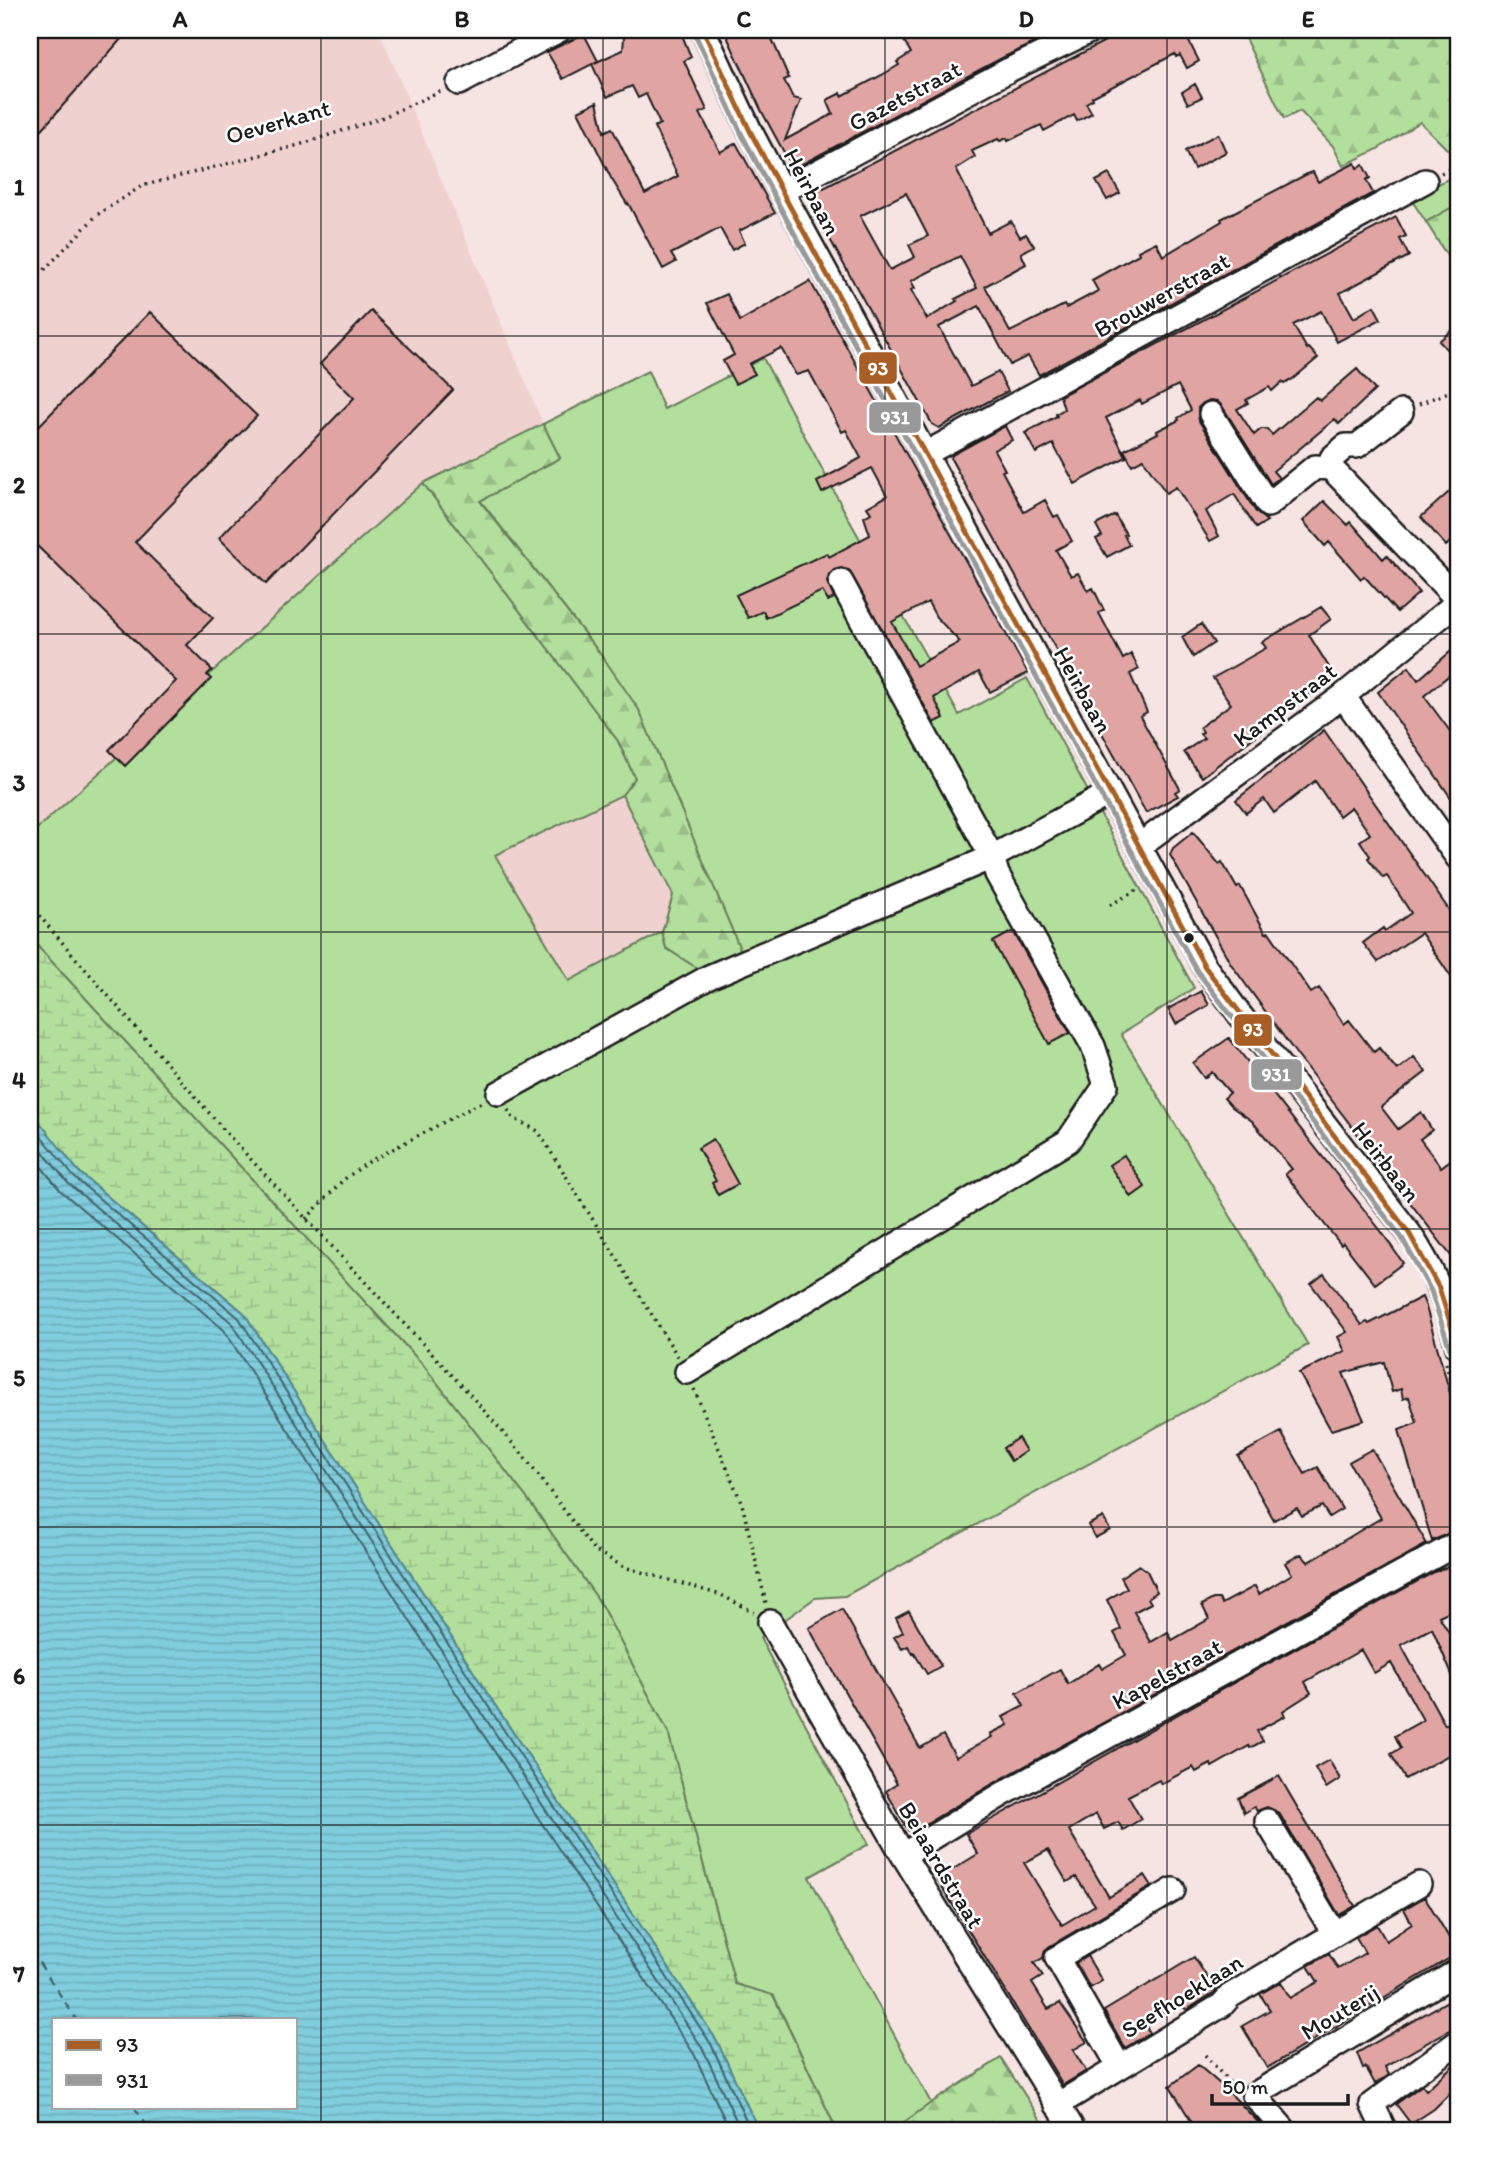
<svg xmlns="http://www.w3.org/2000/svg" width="1488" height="2161" viewBox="0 0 1488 2161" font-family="Itim,sans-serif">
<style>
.built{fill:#efd1d0}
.green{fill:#b3df9d;stroke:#687e5c;stroke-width:2}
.forest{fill:url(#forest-firs);stroke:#687e5c;stroke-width:2}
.wetland{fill:url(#wetland-marsh);stroke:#687e5c;stroke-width:2}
.water{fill:url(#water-rules);stroke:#578690;stroke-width:2;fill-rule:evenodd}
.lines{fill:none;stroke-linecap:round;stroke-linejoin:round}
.shore{stroke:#446369;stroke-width:2}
.ferry{stroke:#3f5a60;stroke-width:2;stroke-dasharray:9 7;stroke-linecap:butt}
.building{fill:#e0a5a3;stroke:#1c1c1c;stroke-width:2;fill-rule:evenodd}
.minor-casing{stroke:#1c1c1c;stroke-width:28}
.path{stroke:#1c1c1c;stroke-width:3.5;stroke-dasharray:2 5;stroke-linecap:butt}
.minor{stroke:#fff;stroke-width:23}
.bus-1-casing{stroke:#fff;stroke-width:10}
.bus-2-casing{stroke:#fff;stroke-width:10}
.bus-1{stroke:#a85e24;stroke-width:5}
.bus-2{stroke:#999;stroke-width:5}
.grid{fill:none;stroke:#1c1c1c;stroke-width:2;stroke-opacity:0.55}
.bus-dot{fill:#1c1c1c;stroke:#fff;stroke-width:2.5}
.labels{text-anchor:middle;stroke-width:5;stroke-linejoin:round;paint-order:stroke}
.street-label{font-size:24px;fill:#1c1c1c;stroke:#fff}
.line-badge{stroke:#fff;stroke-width:2.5}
.badge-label{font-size:19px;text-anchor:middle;font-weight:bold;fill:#fff}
.neatline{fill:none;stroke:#1c1c1c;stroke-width:2.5}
.grid-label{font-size:23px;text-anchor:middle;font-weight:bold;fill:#1c1c1c}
</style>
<defs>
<pattern id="forest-firs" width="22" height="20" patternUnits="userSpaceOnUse" patternTransform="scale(1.75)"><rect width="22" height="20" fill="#b3df9d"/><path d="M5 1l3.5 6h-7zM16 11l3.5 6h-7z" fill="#99bf87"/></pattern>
<pattern id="wetland-marsh" width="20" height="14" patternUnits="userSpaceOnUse" patternTransform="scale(1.75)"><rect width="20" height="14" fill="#b3df9d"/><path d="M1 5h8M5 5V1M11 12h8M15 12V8" fill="none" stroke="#99bf87"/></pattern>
<pattern id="water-rules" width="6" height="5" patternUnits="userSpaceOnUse" patternTransform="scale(1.75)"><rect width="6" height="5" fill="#7fcddd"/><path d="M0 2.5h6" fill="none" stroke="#6dafbd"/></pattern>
</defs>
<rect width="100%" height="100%" fill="#f6e4e3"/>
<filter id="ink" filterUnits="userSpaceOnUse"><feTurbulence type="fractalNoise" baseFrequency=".0143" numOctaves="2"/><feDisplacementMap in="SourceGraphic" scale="14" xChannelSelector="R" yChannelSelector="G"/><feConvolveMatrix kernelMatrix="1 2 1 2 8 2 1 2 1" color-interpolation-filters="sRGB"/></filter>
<g filter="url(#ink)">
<path class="built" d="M30 30H379L543 424 423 483 30 835Z
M622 795 673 896 662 932 569 982 495 855Z"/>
<path class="green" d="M1458 174V207L1456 205 1426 222 1410 198Z
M763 358 852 525 959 715 1027 678 1194 988 1121 1034 1308 1345 845 1596 815 1598 760 1638 869 1844 809 1877 931 2103 892 2131H837L774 1996 735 1984 668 1732 599 1601 529 1501 423 1365 30 938V835L423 483 618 741 635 778 622 795 495 855 569 981 662 932 666 948 697 968 605 660 480 500 560 458 543 424 648 371 664 409Z"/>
<path class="forest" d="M1241 30H1458V152L1448 150 1420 122 1378 149 1343 166 1333 146 1300 111 1284 119Z
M1456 205 1458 207V265L1454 267 1426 222Z
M543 424 560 458 480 501 605 660 639 710 741 951 697 968 666 948 662 932 673 895 622 795 635 778 618 741 423 483Z
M1001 2058 1048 2131H892L931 2103Z"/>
<path class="wetland" d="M30 938 423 1365 529 1501 599 1601 668 1732 735 1984 773 1995 837 2131H759L717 2041 487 1693 244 1313 79 1172 30 1110Z"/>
<path class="water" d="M30 1110 79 1172 244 1313 487 1693 717 2041 759 2131H30ZM54 2019H296V2107H54Z"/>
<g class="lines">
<path class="shore" d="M30 1122 74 1177 239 1318 482 1697 711 2044 751 2131
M30 1136 68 1183 232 1323 474 1701 703 2049 741 2131
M30 1153 61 1191 224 1330 465 1707 694 2054 730 2131"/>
<path class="ferry" d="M30 1949 76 2019
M134 2107 151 2131"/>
</g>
<path class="building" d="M30 30H129L30 143Z
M621 30H680L691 57 684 61 707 110 700 113 720 152 736 143 775 213 739 231 745 243 732 250 720 228 671 254 676 262 663 269 628 203 627 204 611 178 578 111 597 102 604 132 612 128 645 194 678 176 654 127 660 124 646 94 638 98 632 86 607 97 592 64 563 79 547 52 584 34 598 61 592 64 623 50 624 38Z
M724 30H768L789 78 784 80 793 98 801 100 785 140 833 114 827 100 841 93 842 96 882 75 899 65 897 62 911 53 898 30H1060L1002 58 793 169 761 110Z
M1126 30H1183L1199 61 1187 68 1180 55 1176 57 1175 54 1092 97 1093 99 1086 103 1092 113 1077 121 1074 115 1044 131 1041 125 1008 141 1007 138 1000 141 998 139 972 151 975 157 956 169 988 233 1011 221 1020 237 1026 234 1034 246 1021 253 1026 264 985 286 1010 332 1064 305 1066 308 1098 291 1092 280 1139 254 1138 251 1156 242 1163 256 1222 221 1221 219 1307 174 1313 172 1318 182 1355 163 1357 168 1363 165 1370 178 1366 180 1373 193 1039 375 1028 356 1010 365 979 306 945 324 939 327 971 386 998 372 1008 391 939 428 932 424 811 205 816 192ZM906 193 928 236 909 245 915 257 890 270 860 216ZM960 256 977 288 955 299 957 301 927 319 911 290 915 288 911 281Z
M1195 84 1202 97 1188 104 1182 92Z
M1218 134 1226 152 1194 169 1185 151Z
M1109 174 1120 193 1107 200 1096 181Z
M1396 217 1406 236 1400 239 1409 256 1340 293 1354 318 1374 306 1381 319 1337 342 1321 311 1293 325 1307 349 1309 348 1318 358 1294 378 1284 384 1282 382 1272 391 1269 387 1246 400 1248 403 1237 409 1254 435 1261 429H1267L1272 435 1316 397 1320 401 1357 369 1375 390 1339 424 1335 419 1273 471 1279 478 1271 484 1222 406 1217 401 1210 400 1203 403 1198 408 1199 421 1256 512 1267 521 1256 528 1234 494 1206 511 1219 536 1210 541 1176 487 1166 493 1143 459 1132 465 1124 450 1158 433 1157 431 1179 420 1178 418 1191 410 1178 385 1142 404 1140 400 1106 418 1126 457 1075 484 1053 444 1036 453 1025 433 1057 416 1056 414 1064 409 1060 396Z
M810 281 1028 673 990 692 979 672 934 698 944 718 934 723 849 570 841 568 834 570 829 575 827 582 834 598 828 601 822 591 766 618 763 611 748 618 736 595 827 553 829 557 870 535 864 517 871 513 867 507 887 496 872 468 822 493 817 482 861 458 846 430 842 432 809 371 796 375 781 348 749 364 755 374 735 384 723 361 734 355 707 303 727 294 740 321ZM928 602 936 617 960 642 916 666 892 622Z
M371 311 453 390 266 584 219 538 354 398 320 364Z
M150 312 257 416 135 542 213 618 187 645 212 670 207 675 211 679 125 766 109 750 176 681 30 539V435Z
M1458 325V362L1439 341Z
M1005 426 1012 440 994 450 1005 470 1002 471 1024 512 1045 500 1054 517 1058 515 1072 541 1056 550 1071 576 1078 573 1088 591 1093 588 1104 610 1099 613 1123 659 1131 654 1139 669 1130 674 1147 712 1140 716 1180 789 1175 792 1178 796 1146 813 951 459 952 455Z
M1458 484V534L1446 546 1421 517Z
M1324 501 1348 525 1351 522 1383 559 1387 555 1419 593 1397 612 1364 576 1361 579 1329 542 1325 546 1303 521Z
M1115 515 1126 534 1124 535 1129 545 1107 557 1096 539 1102 536 1096 525Z
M1321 607 1331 619 1309 635 1332 672 1330 679 1202 777 1184 752 1204 738 1200 734 1203 732 1200 727 1231 704 1213 678 1266 648 1262 642Z
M1201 624 1214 643 1193 657 1182 637Z
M1458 645V668L1424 696 1458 742V808L1378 692 1409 667 1418 680Z
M1324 730 1458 923V987L1421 933 1378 962 1363 943 1383 928 1385 931 1411 913 1387 876 1383 878 1368 858 1370 856 1360 841 1370 834 1351 807 1339 816 1315 781 1274 813 1264 799 1246 813 1236 800Z
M1193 832 1219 864 1222 862 1237 888 1240 886 1266 933 1269 932 1311 993 1319 988 1344 1024 1349 1020 1374 1052 1379 1048 1397 1070 1414 1057 1426 1072 1381 1107 1398 1129 1421 1112 1432 1130 1420 1139 1441 1167 1452 1159 1458 1168V1265L1297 1055 1231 964 1170 855 1173 848Z
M1013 931 1070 1033 1049 1044 993 942Z
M1201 991 1209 1005 1176 1024 1168 1009Z
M1229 1038 1381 1231 1403 1263 1375 1284 1343 1243 1341 1245 1285 1174 1292 1169 1252 1121 1232 1107 1224 1098 1230 1093 1212 1072 1204 1078 1193 1063Z
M713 1139 738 1184 718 1195 712 1183 716 1181 698 1148Z
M1124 1155 1145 1187 1131 1197 1109 1165Z
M1324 1274 1362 1325 1367 1322 1369 1324 1422 1297 1426 1307 1458 1422V1529L1432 1541 1399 1430 1417 1423 1409 1397 1403 1399 1401 1389 1392 1392 1384 1362 1343 1373 1364 1420 1331 1430 1299 1373 1345 1351 1338 1337 1347 1332 1311 1284Z
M1281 1432 1305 1474 1318 1467 1342 1509 1329 1517 1322 1506 1302 1516 1297 1508 1274 1520 1238 1456Z
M1018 1438 1026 1451 1011 1461 1003 1448Z
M1372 1449 1427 1544 994 1783 914 1831 908 1830 886 1791 897 1784 809 1628 842 1609 920 1748 943 1735 956 1757 992 1737 990 1734 1008 1725 1003 1717 1024 1706 1017 1693 1060 1669 1068 1684 1099 1664 1102 1669 1126 1655 1114 1633 1121 1629 1107 1600 1127 1588 1121 1577 1139 1565 1147 1571 1157 1592 1148 1598 1151 1603 1134 1612 1151 1642 1168 1632 1172 1640 1209 1619 1202 1605 1213 1599H1219L1222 1604 1255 1586 1259 1594 1292 1574 1285 1563 1301 1554 1308 1562 1381 1518 1349 1462Z
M1103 1517 1110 1530 1095 1538 1088 1525Z
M1458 1563V1601L1449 1605 1452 1610 1439 1616 1458 1647V1689L1432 1628 1401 1645 1445 1725 1458 1717V1750L1405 1779 1391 1754 1401 1748 1395 1736 1423 1720 1391 1663 1374 1673 1361 1650 1305 1682 1311 1693 1283 1711 1285 1716 1257 1731 1263 1741 1250 1748 1249 1746 1212 1767 1211 1764 1196 1772 1193 1767 1161 1784 1159 1780 1128 1796 1141 1819 1123 1830 1118 1822 1104 1829 1096 1814 1069 1830 1109 1897 1145 1875 1152 1886 1050 1946 1045 1950 1043 1958 1034 1963 1043 1976 1032 1983 1048 2009 1060 2003 1087 2042 1073 2050 1086 2071 1063 2085 937 1879 978 1854 966 1834 1244 1677 1434 1572ZM1048 1850 1067 1882 1076 1877 1095 1905 1062 1925 1024 1863Z
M909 1611 941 1666 927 1674 914 1653 913 1654 908 1646 902 1649 894 1637 903 1632 896 1618Z
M1329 1760 1340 1779 1326 1788 1315 1768Z
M1279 1776 1355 1906 1339 1915 1279 1813 1267 1807 1257 1811 1254 1807 1244 1813 1238 1798Z
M1425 1897 1458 1953 1267 2068 1242 2026 1270 2010 1260 1994 1281 1982 1290 1998 1318 1982 1308 1966 1329 1954 1338 1969 1365 1953 1356 1937 1377 1925 1386 1941 1412 1924 1404 1909Z
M1087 1956 1102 1981 1090 1988 1076 1963Z
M1194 1957 1216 1991 1187 2010 1178 2003 1145 2023 1149 2033 1125 2048 1104 2011Z
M1458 1995V2025L1385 2067 1389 2075 1375 2084 1366 2067 1363 2068 1357 2053Z
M1458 2061V2085L1434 2109 1411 2124 1396 2104 1422 2085 1426 2090Z
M1198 2065 1228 2091 1259 2123 1251 2131H1197L1170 2086Z"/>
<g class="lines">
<defs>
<path id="minor" d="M703 30 750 131 788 203 1205 967 1240 1015 1409 1233C1436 1274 1445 1300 1458 1347
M459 83 559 30
M782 191 1009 70 1092 30
M1211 414 1268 505 1315 467 1331 468 1458 600
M925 454 1425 181
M1331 468 1332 458 1346 446H1357L1401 412
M1343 696 1458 858
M1139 846 1343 696 1458 602
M499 1093 709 977 992 857 1110 793
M687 1372 1068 1141 1106 1085 1093 1046 997 874 992 857 841 582
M770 1622 903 1855 1074 2131
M1267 1821 1334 1933
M903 1855 1001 1795 1458 1543
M1119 2066 1057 1958 1173 1890
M1057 2105 1222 2005 1230 1996 1419 1884
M1285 2131 1254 2095 1458 1971
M1385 2131 1372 2104 1458 2042"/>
</defs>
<use href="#minor" class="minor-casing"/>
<path class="path" d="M1441 173 1458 165
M30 285 97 215 142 186 299 145 381 118 443 90
M1419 404 1458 388
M30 905 230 1137 465 1389 522 1454 594 1550 624 1567 721 1595 754 1612
M1110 905 1139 889
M508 1110 513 1118 538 1131 678 1357
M306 1219 343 1180 370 1161 484 1101
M1446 1363 1458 1412
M694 1389 742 1504 766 1603
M1205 2055 1236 2090"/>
<use href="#minor" class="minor"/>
<defs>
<path id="bus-1" d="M703 30 750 131 788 203 1205 967 1409 1233 1439 1288 1458 1347"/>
<path id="bus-2" d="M695 34 742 135 780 207 1197 971 1402 1238 1431 1291 1450 1349"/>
</defs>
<use href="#bus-1" class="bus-1-casing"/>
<use href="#bus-2" class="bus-2-casing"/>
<use href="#bus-1" class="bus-1"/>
<use href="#bus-2" class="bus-2"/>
</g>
</g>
<path class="grid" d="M321 30V2131M603 30V2131M885 30V2131M1167 30V2131M30 336H1458M30 634H1458M30 932H1458M30 1229H1458M30 1527H1458M30 1825H1458"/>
<circle class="bus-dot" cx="1189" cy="938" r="6"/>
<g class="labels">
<g class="street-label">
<text transform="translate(905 96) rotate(-28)" y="8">Gazetstraat</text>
<text transform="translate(278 122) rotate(-16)" y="8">Oeverkant</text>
<text transform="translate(812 192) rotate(62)" y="8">Heirbaan</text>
<text transform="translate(1162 295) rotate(-29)" y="8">Brouwerstraat</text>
<text transform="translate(1083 690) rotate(61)" y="8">Heirbaan</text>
<text transform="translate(1285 705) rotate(-37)" y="8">Kampstraat</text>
<text transform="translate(1386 1162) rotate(52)" y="8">Heirbaan</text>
<text transform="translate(1167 1674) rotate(-29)" y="8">Kapelstraat</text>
<text transform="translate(941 1865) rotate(59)" y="8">Beiaardstraat</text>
<text transform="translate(1182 1996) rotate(-32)" y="8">Seefhoeklaan</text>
<text transform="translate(1340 2012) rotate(-31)" y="8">Mouterij</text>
</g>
</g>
<g class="line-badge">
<rect x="858" y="351" width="40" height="34" rx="7" fill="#a85e24"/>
<rect x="868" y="401" width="54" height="33" rx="7" fill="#999"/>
<rect x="1233" y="1013" width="40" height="34" rx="7" fill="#a85e24"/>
<rect x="1250" y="1058" width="53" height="33" rx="7" fill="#999"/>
</g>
<g class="badge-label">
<text x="878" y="375">93</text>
<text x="895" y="424">931</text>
<text x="1253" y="1036">93</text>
<text x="1276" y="1081">931</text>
</g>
<rect width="1488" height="2161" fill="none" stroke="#fff" stroke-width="77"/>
<rect x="52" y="2018" width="245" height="91" fill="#ffffff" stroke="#a4a4a4" stroke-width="2"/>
<rect x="66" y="2040" width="35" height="10" fill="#a85e24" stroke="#a4a4a4" stroke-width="2"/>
<text x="116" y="2052" font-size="21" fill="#1c1c1c">93</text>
<rect x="66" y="2075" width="35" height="10" fill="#999999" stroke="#a4a4a4" stroke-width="2"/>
<text x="116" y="2088" font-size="21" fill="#1c1c1c">931</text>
<path d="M1212 2094v10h136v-10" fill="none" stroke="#1c1c1c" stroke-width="3.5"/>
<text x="1222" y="2094" font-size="21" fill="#1c1c1c" stroke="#ffffff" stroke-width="5" paint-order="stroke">50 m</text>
<rect x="38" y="38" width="1412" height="2084" class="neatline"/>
<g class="grid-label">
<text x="180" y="27">A</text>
<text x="462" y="27">B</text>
<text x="744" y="27">C</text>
<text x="1026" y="27">D</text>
<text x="1308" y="27">E</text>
<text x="19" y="195">1</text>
<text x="19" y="493">2</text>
<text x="19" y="791">3</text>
<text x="19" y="1088">4</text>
<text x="19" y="1386">5</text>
<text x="19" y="1684">6</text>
<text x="19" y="1982">7</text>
</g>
</svg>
